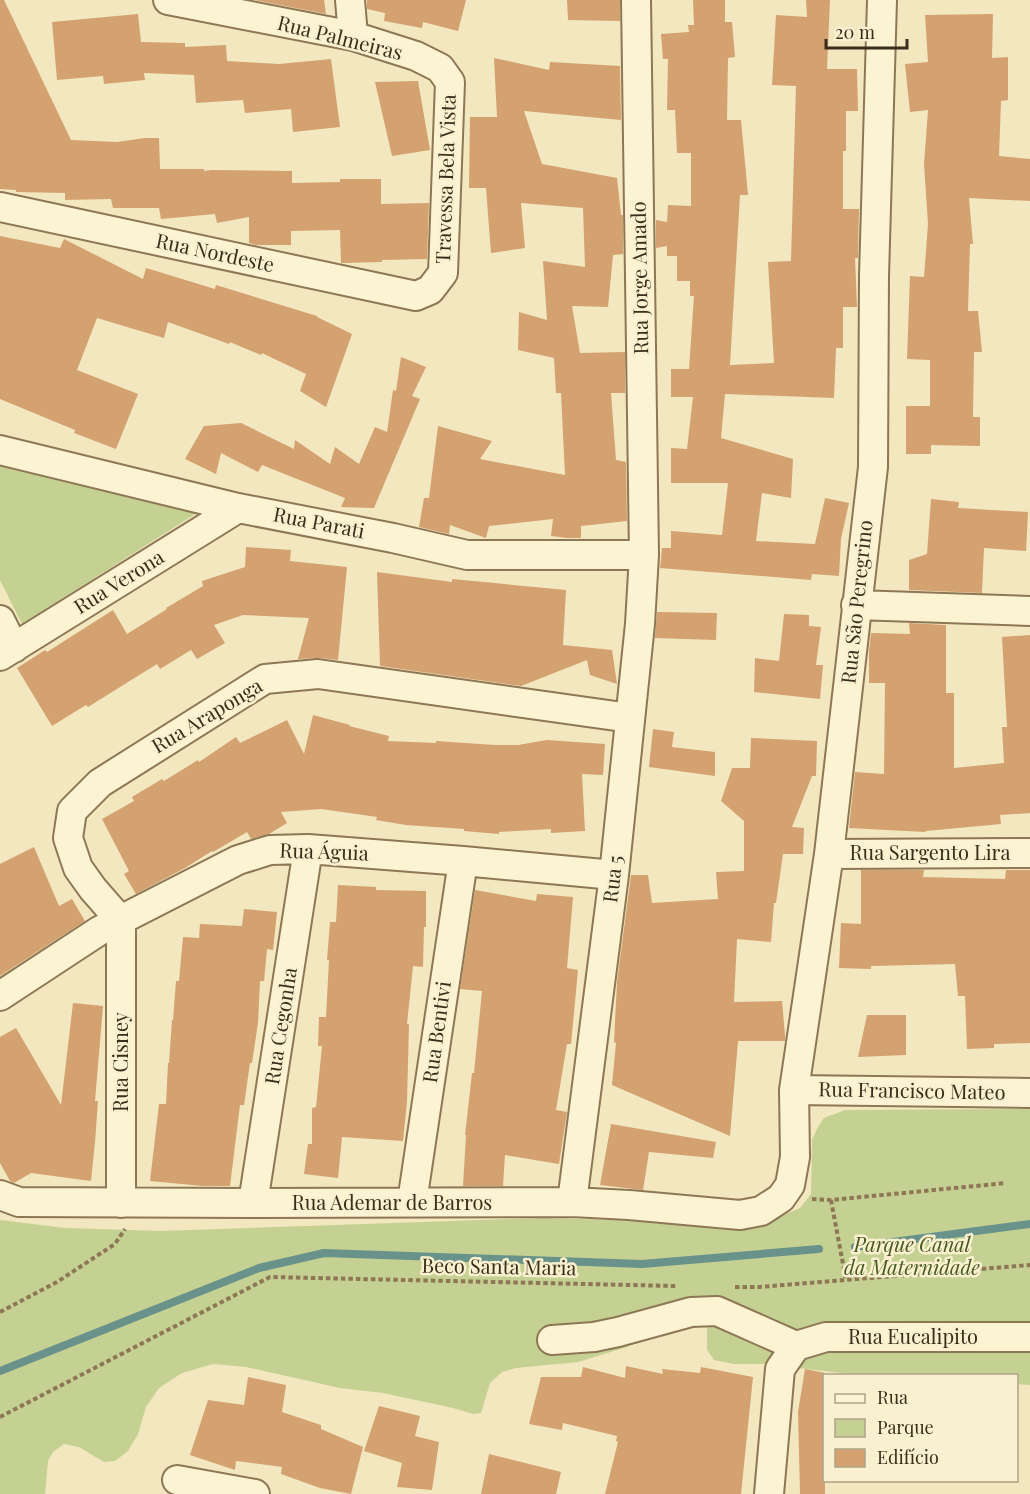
<svg xmlns="http://www.w3.org/2000/svg" width="1030" height="1494" viewBox="0 0 1030 1494" font-family="'Playfair Display',serif">
<style>
.park{fill:#c5d192}
.lines{fill:none;stroke-linecap:round;stroke-linejoin:round}
.stream{stroke:#69928b;stroke-width:8}
.building{fill:#d4a171}
.minor-casing{stroke:#8d7755;stroke-width:32}
.path{stroke:#8d7755;stroke-width:4;stroke-dasharray:4.5 3;stroke-linecap:butt}
.minor{stroke:#fcf3d3;stroke-width:28}
.labels{text-anchor:middle;stroke-width:5;stroke-linejoin:round;paint-order:stroke}
.street-label{font-size:20px;fill:#3b2d1b;stroke:#f9f0cf}
.park-label{font-size:20px;font-style:italic;fill:#475920;stroke:#f9f0cf}
</style>
<rect width="100%" height="100%" fill="#f2e7bf"/>
<path class="park" d="M0 463 200 511 22 624 0 580Z
M1030 1109V1385L1017 1384 1016 1376H891L850 1374 763 1364H734L714 1360 707 1350V1328L701 1321 664 1330 627 1347 578 1362 516 1368 502 1372 490 1383 481 1413 473 1414 453 1408 383 1393 340 1388 246 1367 213 1364 182 1373 159 1388 146 1407 138 1434 128 1451 115 1461 104 1462 79 1447 64 1444 53 1452 48 1461 45 1494H0V1220L65 1228 161 1231 543 1218 720 1223 784 1215 800 1208 811 1194 812 1140 817 1129 824 1118 845 1110Z"/>
<g class="lines">
<path class="stream" d="M855 1247 1030 1224
M0 1371 259 1268 324 1253 642 1264 819 1249"/>
</g>
<path class="building" d="M0 0H4L71 140 117 142 145 138H159L160 169H204V171L211 170 292 171V183L340 182V179H381V204L429 203 427 259 382 260V262L341 263 340 230 291 231V245H256L249 243V217L217 223 215 214 161 219 159 208H113L111 199 65 200V193L16 192V190L0 189Z
M254 0H324L326 14Z
M367 0H466L458 31 423 22 422 28 384 21 385 13 367 9Z
M567 0H620V21L568 20Z
M693 0H725V22H732L735 57 728 58 727 120H741L748 195H740L730 365 774 363 768 262 791 261 796 86 772 85 776 15 807 17 806 0H830L827 69H857L858 111H846V151H843V209H859L858 258H855L857 307H843V348H836L834 398 725 394 721 438 793 459 791 498 762 493 756 541 815 544 825 498 849 503 841 539 839 576 812 574 811 580 660 568 662 548H671V531L722 535 728 483H671V448L687 449 693 397H671V369H689L694 296H690V281H677V256H667V246L656 248V220L667 222 668 205 691 206V153H677L675 110H667L668 59H663L661 34 689 32 688 25H694Z
M138 14 141 42 185 43V47L226 45 227 61 279 64 331 59 340 127 293 132 291 109 245 113 243 100 196 103 194 75 144 73 145 80 104 84 103 76 57 80 52 22Z
M993 14 992 58 1008 57V100L1001 101 999 156 1030 159V201L969 198 973 244H970L968 311H978L982 352H974L973 417H980V446L931 445V454H906V406H930V360L907 359 910 276 924 277 928 224 924 164 928 110 910 112 905 64 928 62 925 15Z
M494 58 549 70 550 62 620 66 621 120 524 111 542 164 617 178 621 215H623V254L613 255 608 307 572 306 580 353 625 352V393H611L616 460 626 462 627 521 581 526V538H567L551 536 553 519 489 526 486 538 450 525 449 534 419 527 424 498H429L438 426 492 441 480 459 565 475 561 393H556L554 358 518 350 519 312 547 320 543 261 585 267 583 208 521 203 525 248 491 253 486 188H469L470 117H497Z
M418 81 430 150 392 156 375 82Z
M0 236 60 248 64 239 143 279 146 268 215 289 216 285 317 316V317L352 334 326 407 300 391 306 374 262 353 261 355 230 342 229 344 168 322 164 338 97 318 77 370 138 394 116 449 74 433 75 430 0 399Z
M401 357 426 367 412 396 420 399 374 508 341 507 345 498 262 465 258 472 221 453 216 474 185 459 204 426 241 423 294 449 295 440 330 464 335 447 359 464 375 427 387 432 393 390 396 391Z
M931 499 959 502 958 508 1028 512 1026 551 984 548 982 593 909 590V560L927 554Z
M246 547 291 550 290 561 347 567 338 660 320 658 298 659 309 618 243 615 214 625 225 643 197 659 191 650 160 669 157 664 88 707 86 705 52 726 17 668 45 650 47 652 113 610 127 634 167 609 166 608 203 586 202 581 245 567Z
M377 572 452 582V579L566 590 563 645 612 650 617 684 590 675 587 660 521 686 380 666Z
M657 612 717 613 716 640 655 638Z
M784 614 809 615V626L821 627 816 665H823L820 699 754 692 755 658 779 661Z
M909 623 946 625V693H954V768L1004 763 1002 727H1007L1002 637 1030 635V813L1000 815 1001 824 926 831 925 832 849 828 855 772 884 774 885 683H869V651L871 633 910 634Z
M313 715 350 725 349 726 389 736 388 741 436 743V741L495 745H518L547 740 605 744 603 775 582 774 585 831 551 833V829L499 832V834L464 831V829L406 825 376 820 377 817 321 809 281 812 287 823 269 834 251 839 247 832 213 852 212 851 185 868 136 894 124 874 129 871 102 819 134 801 132 797 162 779 164 781 198 760 199 762 236 737 240 743 287 720 304 754Z
M653 729 674 732 672 747 715 752V776L649 767Z
M751 738 817 741 816 776H812L792 827 804 828 803 854H783L776 903H774L771 942 737 939 734 1002 782 1001 785 1035V1041H738L730 1136 612 1085 616 1043 614 1042 617 982 631 875H648L652 903 718 899 716 872 744 871V821L721 801 732 768H750Z
M34 847 59 906 72 899 85 921 0 976V864Z
M861 870H924L923 877 1005 879 1006 870H1030V1043L994 1044V1048L967 1049 965 996H958L955 964 871 966V969L839 968 841 923 861 924Z
M338 885 376 887V890L426 891V927H424L423 967 413 966 407 1024H409L407 1102 403 1141 342 1137 338 1178 304 1174 308 1144H312V1108L316 1107 322 1046H318L319 1017H326L329 960H327L330 922H336Z
M475 890 536 901 537 894 573 897 567 968 578 970 571 1044H567L556 1110 567 1112 559 1164 505 1155 503 1186H463L466 1135H465L472 1073H474L482 991 460 989Z
M244 909 277 912 273 950 267 949 264 981H260L258 1023 252 1063H250L244 1105H240L230 1186H203L150 1181 159 1104H166L168 1063H169L172 1020H173L176 981H179L183 937 199 938 200 924 242 926Z
M73 1003 103 1006 95 1101H98L95 1142 91 1181 31 1173 14 1183 10 1181 0 1163V1037L16 1028 61 1105Z
M867 1015H906V1055L858 1057Z
M611 1124 716 1142 713 1158 649 1152 643 1190 600 1185Z
M626 1366 663 1374 662 1369 700 1373 701 1367 753 1377 741 1494H605L618 1442 616 1441 617 1436 563 1423 562 1430 529 1424 541 1377H581L583 1367 625 1378Z
M805 1369 825 1373V1494H800L798 1412Z
M248 1377 286 1385 282 1412 321 1425V1429L363 1447 351 1494 320 1488 281 1474 282 1467 236 1461 235 1470 190 1455 208 1400 244 1405Z
M379 1406 420 1416 415 1436 439 1442 432 1490 397 1487 402 1463 364 1451Z
M489 1454 561 1472 556 1494H481Z"/>
<g class="lines">
<defs>
<path id="minor" d="M350 0 353 36
M0 207 416 296 430 290 443 273 450 82 440 68 416 56 353 36 168 0
M0 450 238 508 393 538 467 555H644
M856 605 1030 611
M0 620 14 648
M0 656 238 508
M829 854 1030 853
M0 996 99 931 238 860 270 850 308 849 463 861 614 875
M794 1090 1030 1093
M0 1195 19 1202 253 1203 572 1202 629 1205 740 1215 761 1211 781 1198 790 1185 795 1157 794 1090 829 854 873 467 874 276 882 0
M412 1202 463 861
M572 1202 614 875 640 624 644 555 636 0
M121 1203V921L93 889 78 868 68 838 72 811 100 783 265 679 318 674 630 718
M253 1203 308 849
M552 1340 594 1337 618 1332 691 1312 717 1311 796 1346
M796 1346 826 1337H1030
M177 1480 255 1494
M769 1494 780 1369 796 1346"/>
</defs>
<use href="#minor" class="minor-casing"/>
<path class="path" d="M812 1199 831 1200 1006 1183
M831 1200 846 1280
M735 1287H759L1030 1265
M0 1312 57 1282 115 1244 125 1229
M0 1417 270 1277 676 1286"/>
<use href="#minor" class="minor"/>
</g>
<g class="labels">
<g class="street-label">
<text transform="translate(340 38) rotate(14)" y="7">Rua Palmeiras</text>
<text transform="translate(446 179) rotate(-88)" y="7">Travessa Bela Vista</text>
<text transform="translate(215 253) rotate(12)" y="7">Rua Nordeste</text>
<text transform="translate(640 278) rotate(-91)" y="7">Rua Jorge Amado</text>
<text transform="translate(319 523) rotate(11)" y="7">Rua Parati</text>
<text transform="translate(119 582) rotate(-32)" y="7">Rua Verona</text>
<text transform="translate(857 602) rotate(-84)" y="7">Rua São Peregrino</text>
<text transform="translate(207 716) rotate(-31)" y="7">Rua Araponga</text>
<text transform="translate(324 852) rotate(2)" y="7">Rua Águia</text>
<text x="930" y="860">Rua Sargento Lira</text>
<text transform="translate(613 879) rotate(-83)" y="7">Rua 5</text>
<text transform="translate(281 1026) rotate(-81)" y="7">Rua Cegonha</text>
<text transform="translate(437 1032) rotate(-82)" y="7">Rua Bentivi</text>
<text transform="translate(121 1062) rotate(-90)" y="7">Rua Cisney</text>
<text transform="translate(912 1091) rotate(1)" y="7">Rua Francisco Mateo</text>
<text x="392" y="1210">Rua Ademar de Barros</text>
<text transform="translate(499 1267) rotate(1)" y="7">Beco Santa Maria</text>
<text x="913" y="1344">Rua Eucalipito</text>
</g>
<g class="park-label">
<text x="912" y="1252">Parque Canal<tspan x="912" dy="23">da Maternidade</tspan></text>
</g>
</g>
<rect x="823" y="1374" width="195" height="108" fill="#f9f0cf" stroke="#ada287" stroke-width="1.5"/>
<rect x="835" y="1394" width="30" height="9" fill="#fcf3d3" stroke="#ada287" stroke-width="1.5"/>
<text x="877" y="1404" font-size="18" fill="#3b2d1b">Rua</text>
<rect x="835" y="1419" width="30" height="18" fill="#c5d192" stroke="#ada287" stroke-width="1.5"/>
<text x="877" y="1434" font-size="18" fill="#3b2d1b">Parque</text>
<rect x="835" y="1449" width="30" height="18" fill="#d4a171" stroke="#ada287" stroke-width="1.5"/>
<text x="877" y="1464" font-size="18" fill="#3b2d1b">Edifício</text>
<path d="M826 39v9h81v-9" fill="none" stroke="#3b2d1b" stroke-width="3"/>
<text x="835" y="39" font-size="18" fill="#3b2d1b" stroke="#f9f0cf" stroke-width="4.5" paint-order="stroke">20 m</text>
</svg>
